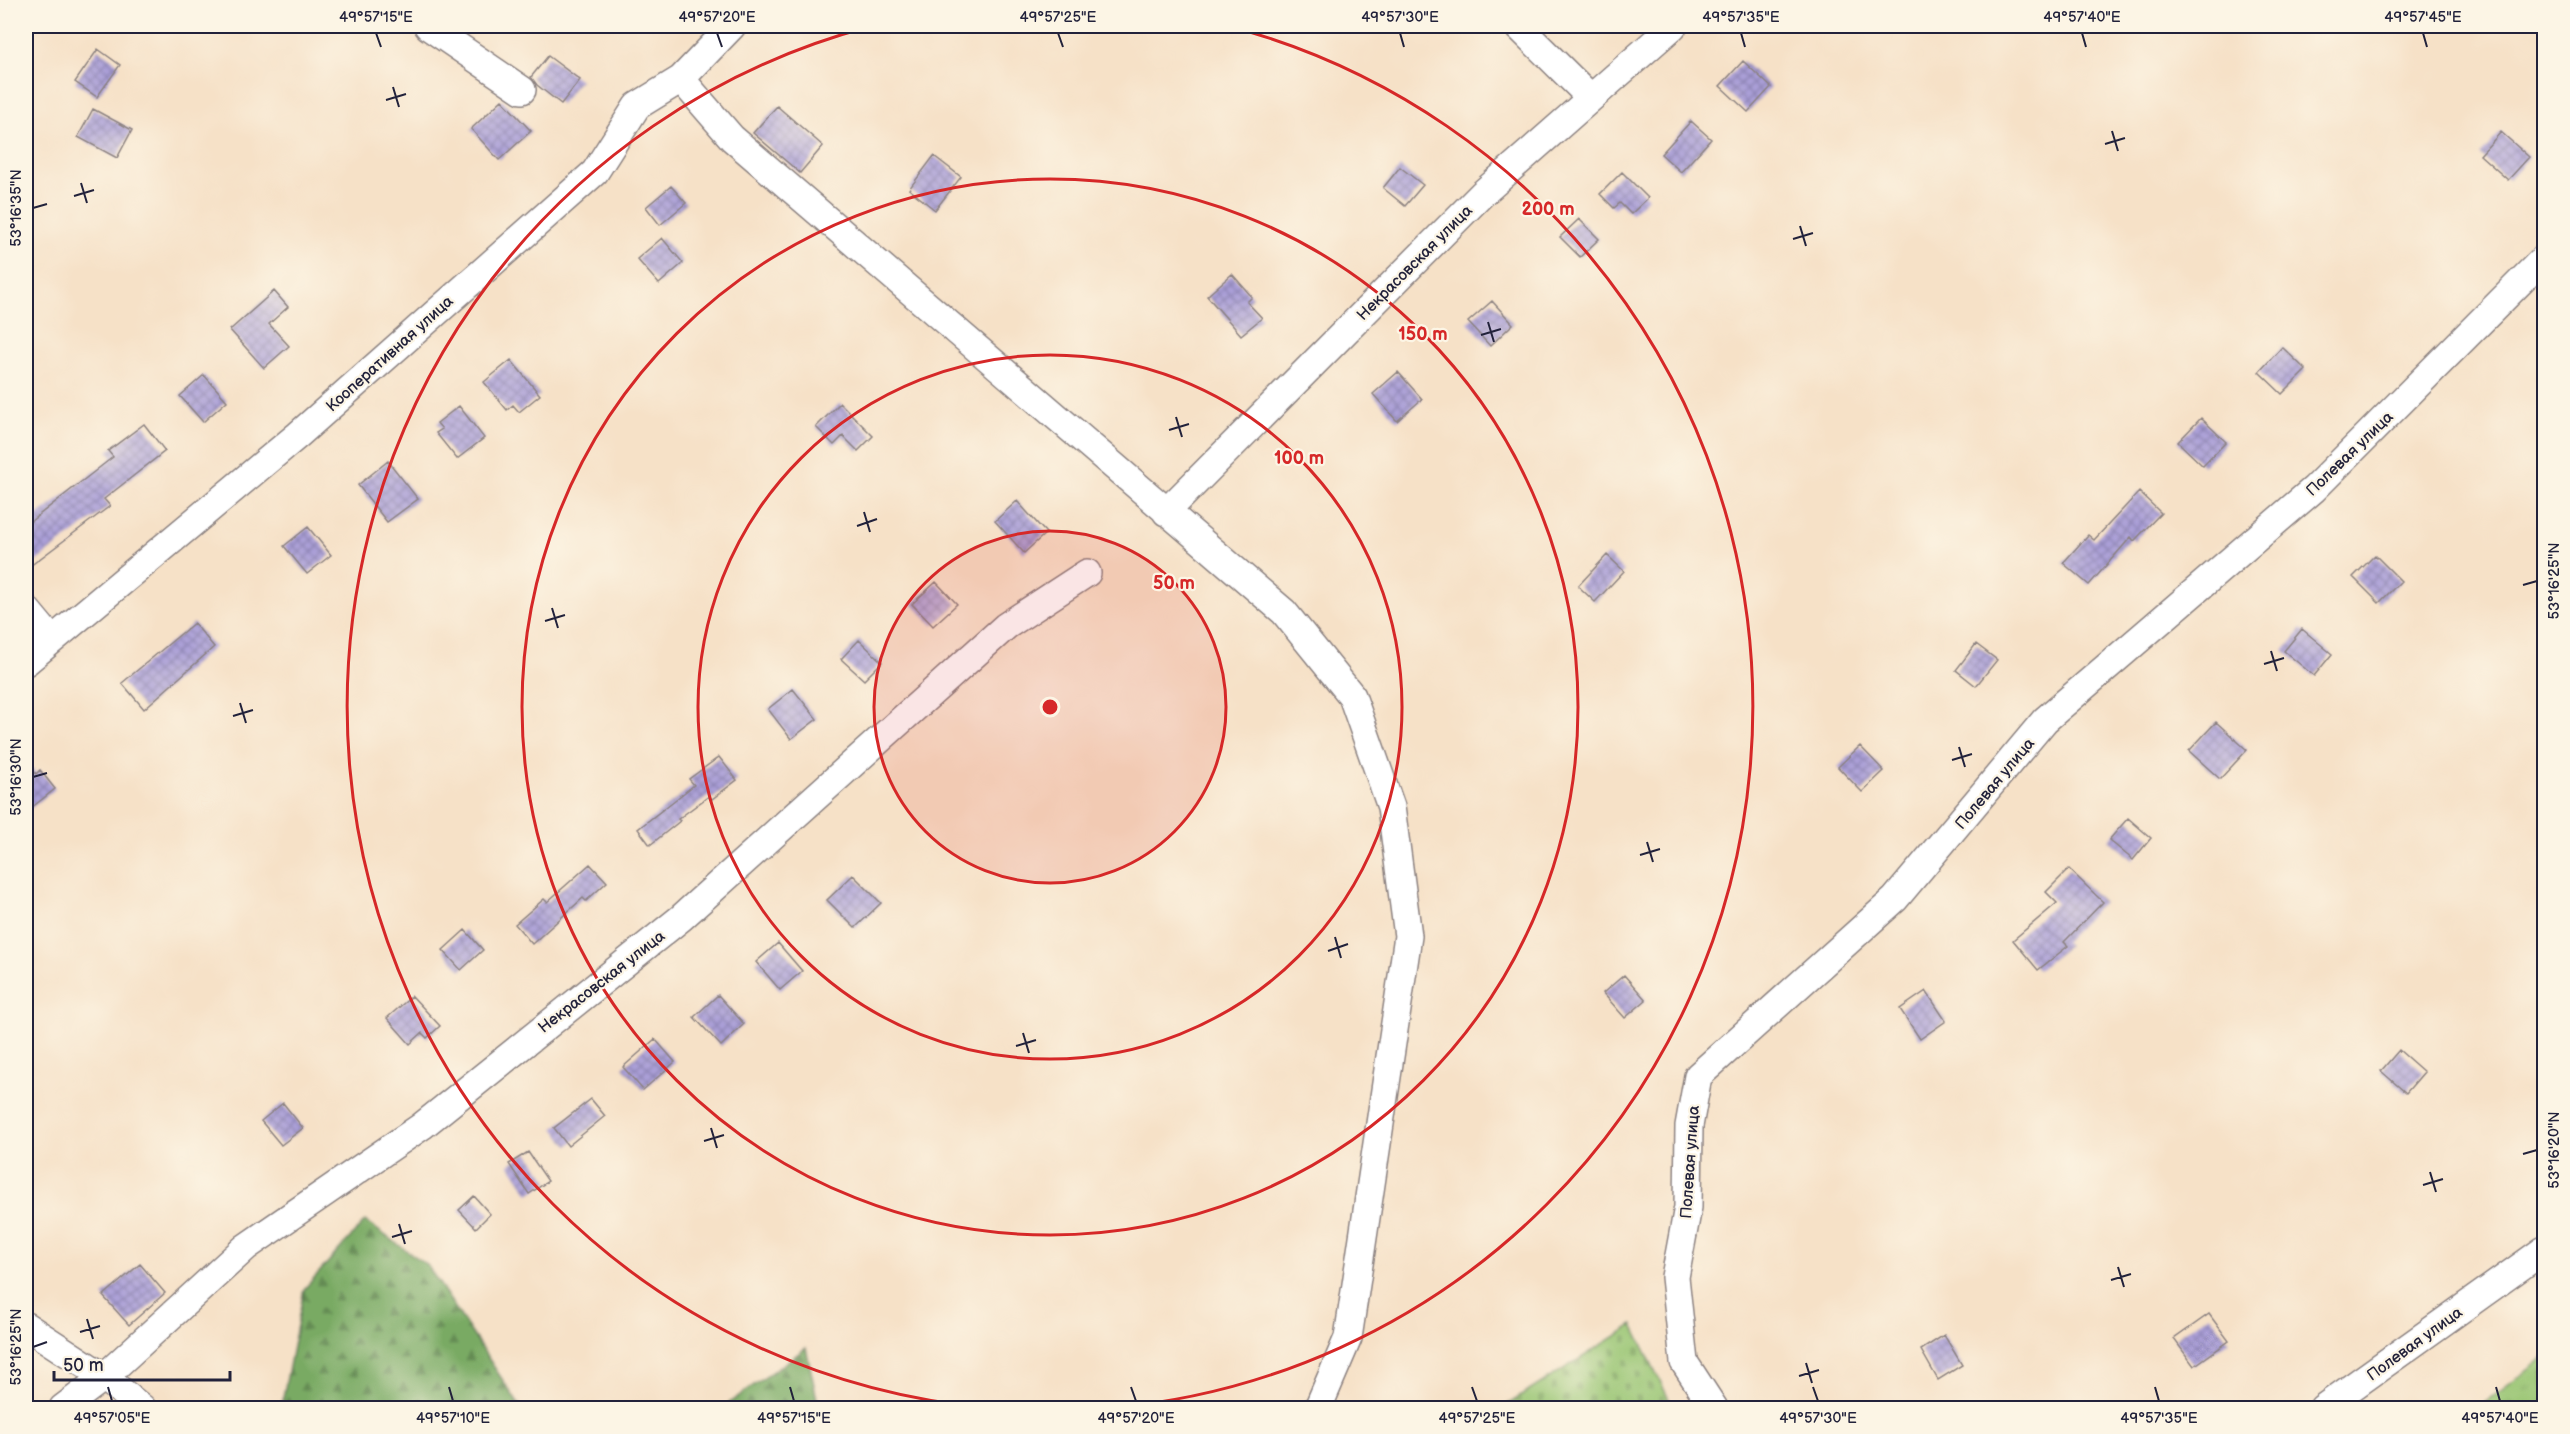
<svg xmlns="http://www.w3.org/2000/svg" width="2570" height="1434" viewBox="0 0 2570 1434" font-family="'Balsamiq Sans',sans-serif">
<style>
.grass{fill:url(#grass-tufts);stroke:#5c7356;stroke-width:1.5}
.forest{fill:url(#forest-firs);stroke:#4e664f;stroke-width:1.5}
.cemetery{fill:url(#cemetery-stones);stroke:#5c7356;stroke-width:1.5}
.building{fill:url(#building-cross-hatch)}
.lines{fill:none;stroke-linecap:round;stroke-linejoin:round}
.minor-casing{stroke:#8c8281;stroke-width:30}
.minor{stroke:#fff;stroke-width:27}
.ticks{fill:none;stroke:#22223b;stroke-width:2}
.ring{fill:none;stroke:#d62828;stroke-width:3}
.labels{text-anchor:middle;stroke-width:4.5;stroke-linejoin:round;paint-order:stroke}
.street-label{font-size:16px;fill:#22223b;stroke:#fcf5e5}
.centre{fill:#d62828;stroke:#fcf5e5;stroke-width:3}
.ring-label{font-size:18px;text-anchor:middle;font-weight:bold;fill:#d62828;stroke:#fcf5e5;stroke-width:4.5;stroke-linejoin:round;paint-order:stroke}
.neatline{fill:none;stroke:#22223b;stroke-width:2}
.ticks-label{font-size:15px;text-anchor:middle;fill:#22223b}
</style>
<defs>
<pattern id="grass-tufts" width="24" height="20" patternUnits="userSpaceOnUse" patternTransform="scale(1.5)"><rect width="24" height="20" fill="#97c471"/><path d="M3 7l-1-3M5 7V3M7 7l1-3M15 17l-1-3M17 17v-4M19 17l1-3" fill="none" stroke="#82a863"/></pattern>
<pattern id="forest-firs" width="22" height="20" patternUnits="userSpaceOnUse" patternTransform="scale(1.5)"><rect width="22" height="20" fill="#79aa63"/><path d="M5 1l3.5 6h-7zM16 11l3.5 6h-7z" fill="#638a53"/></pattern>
<pattern id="cemetery-stones" width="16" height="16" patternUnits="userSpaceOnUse" patternTransform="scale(1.5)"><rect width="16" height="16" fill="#97c471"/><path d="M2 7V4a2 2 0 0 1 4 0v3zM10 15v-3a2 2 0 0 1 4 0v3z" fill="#82a863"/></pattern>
<pattern id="building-cross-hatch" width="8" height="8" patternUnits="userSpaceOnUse" patternTransform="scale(1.5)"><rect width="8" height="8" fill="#aa9fd7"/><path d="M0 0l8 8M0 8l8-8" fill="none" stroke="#8a81b0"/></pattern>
</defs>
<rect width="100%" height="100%" fill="#fcf5e5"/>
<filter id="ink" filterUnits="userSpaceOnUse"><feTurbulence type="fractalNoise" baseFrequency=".0167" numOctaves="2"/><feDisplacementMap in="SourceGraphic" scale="12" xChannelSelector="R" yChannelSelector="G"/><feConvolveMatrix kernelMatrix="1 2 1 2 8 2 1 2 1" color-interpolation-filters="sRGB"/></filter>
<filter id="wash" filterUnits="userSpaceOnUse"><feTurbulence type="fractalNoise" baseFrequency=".008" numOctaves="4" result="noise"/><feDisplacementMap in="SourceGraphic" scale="24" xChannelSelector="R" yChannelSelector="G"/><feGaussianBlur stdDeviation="1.35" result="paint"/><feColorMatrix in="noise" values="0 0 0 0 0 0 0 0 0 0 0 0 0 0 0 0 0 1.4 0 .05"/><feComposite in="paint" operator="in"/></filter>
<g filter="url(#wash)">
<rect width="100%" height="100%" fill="#f6e1c7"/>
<path class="grass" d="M2544 1358V1408H2478Z"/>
<path class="forest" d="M365 1221 427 1265 521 1408H281L304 1289Z
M806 1348 819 1408H722Z"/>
<path class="cemetery" d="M1633 1325 1673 1408H1502Z"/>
<g id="blocks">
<path class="building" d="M98 49 120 65 97 97 75 82Z
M548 56 580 80 561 104 537 85 531 77Z
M1743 61 1771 87 1748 112 1720 86Z
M502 100 531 131 499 160 471 129Z
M777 106 823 146 800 173 753 133Z
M93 109 132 130 117 158 78 137Z
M1691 121 1711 139 1681 172 1661 154Z
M2501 132 2529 157 2508 180 2480 155Z
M934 156 961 177 935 210 909 189Z
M1400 167 1423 185 1405 206 1383 188Z
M1622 172 1648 198 1631 214 1620 203 1614 208 1600 194Z
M671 186 686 203 660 225 646 207Z
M1579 219 1599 239 1580 257 1560 237Z
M662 238 683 263 659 284 637 259Z
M1232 274 1252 297 1247 302 1262 318 1241 335 1207 296Z
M274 291 288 307 269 324 289 346 264 368 230 330Z
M1492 301 1513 324 1490 346 1468 322Z
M2282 347 2306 370 2282 394 2259 372Z
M511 360 540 395 519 412 513 405 507 410 484 382Z
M1398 372 1422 399 1397 421 1373 394Z
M204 375 227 401 203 422 180 396Z
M840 403 873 436 858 451 843 436 834 445 816 427Z
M459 406 484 438 457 459 436 433 442 429 437 423Z
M2201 418 2226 442 2203 466 2178 442Z
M144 424 165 451 104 499 110 506 26 569V525L113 457 108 451Z
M388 461 418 499 387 522 358 485Z
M2139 492 2161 513 2134 541 2131 537 2089 585 2063 563 2088 535 2094 540Z
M1017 501 1046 533 1024 553 995 521Z
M308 527 331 555 307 574 284 546Z
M1607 555 1624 571 1595 602 1578 586Z
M2375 555 2401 581 2379 603 2353 577Z
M936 582 957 604 933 626 912 604Z
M194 623 214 647 144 709 122 683Z
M2302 629 2332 654 2314 676 2284 651Z
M859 640 882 662 864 680 841 659Z
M1976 644 1997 660 1976 686 1956 670Z
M793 689 817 719 791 739 768 709Z
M2216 722 2247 750 2220 779 2189 751Z
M1860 746 1884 771 1862 792 1838 767Z
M719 757 737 780 712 799 709 796 678 819 680 821 650 845 638 829 694 785 689 779Z
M26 761 36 774 40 770 55 789 26 812Z
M2128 818 2151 838 2133 860 2109 840Z
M590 864 607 882 586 901 583 898 532 944 515 924 544 899 547 902Z
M2069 869 2103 902 2064 942 2068 946 2038 970 2013 940 2057 903 2046 892Z
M853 875 881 903 855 928 827 900Z
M465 930 483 950 461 970 443 950Z
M778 943 802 971 780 990 756 962Z
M1624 975 1646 1000 1625 1018 1603 993Z
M1926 991 1946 1021 1920 1039 1900 1009Z
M718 995 744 1024 721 1046 694 1017Z
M412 996 440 1026 427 1038 422 1033 410 1044 387 1018Z
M655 1039 675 1062 643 1090 623 1067Z
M2399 1050 2424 1072 2406 1093 2381 1071Z
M591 1099 605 1116 568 1146 554 1128Z
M283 1103 303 1128 281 1145 261 1121Z
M528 1152 548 1181 529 1194 509 1164Z
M474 1196 490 1214 476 1228 459 1210Z
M140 1264 165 1293 129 1325 103 1296Z
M2209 1314 2229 1341 2194 1366 2174 1339Z
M1944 1335 1962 1365 1938 1380 1921 1350Z"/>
</g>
</g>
<g filter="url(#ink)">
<use href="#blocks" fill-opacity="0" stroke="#8c8281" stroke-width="1.5"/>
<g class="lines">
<defs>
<path id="minor" d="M428 26 522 90
M1518 26 1591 98
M681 79 732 138 1284 612 1352 696 1391 807 1408 936 1348 1338 1318 1408
M1166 512 1482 194 1673 26
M26 609 51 639
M26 662 298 435 595 172 637 106 681 79 732 26
M26 1326 104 1377 142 1408
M63 1408 104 1377 246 1247 422 1126 681 918 1006 626 1087 573
M1714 1408 1684 1362 1675 1277 1688 1207 1689 1126 1698 1076 1895 899 2045 720 2314 489 2544 258
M2323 1408 2544 1250"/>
</defs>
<use href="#minor" class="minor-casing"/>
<use href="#minor" class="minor"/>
</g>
</g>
<path class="ticks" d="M376 33 381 47M717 33 722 47M1058 33 1063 47M1400 33 1404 47M1741 33 1745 47M2082 33 2086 47M2423 33 2427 47M393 87 399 107M386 100 406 94M2112 131 2118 151M2105 144 2125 138M81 183 87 203M74 196 94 190M33 208 47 204M1800 226 1806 246M1793 239 1813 233M1488 322 1494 342M1481 335 1501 329M1176 417 1182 437M1169 430 1189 424M864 512 870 532M857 526 877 519M2523 585 2537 581M552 608 558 628M545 621 565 615M2271 651 2277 671M2264 664 2284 658M240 703 246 723M233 716 253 710M1959 747 1965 767M1952 760 1972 754M33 777 47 773M1647 842 1653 862M1640 855 1660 849M1335 937 1341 958M1328 951 1348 944M1023 1033 1029 1053M1016 1046 1036 1040M711 1128 717 1148M704 1141 724 1135M2523 1154 2537 1150M2430 1172 2436 1192M2423 1185 2443 1179M399 1224 405 1244M392 1237 412 1231M2118 1267 2124 1287M2111 1280 2131 1274M87 1319 93 1339M80 1332 100 1326M33 1347 47 1342M1806 1363 1812 1383M1799 1376 1819 1370M108 1387 112 1401M449 1387 453 1401M790 1387 794 1401M1131 1387 1136 1401M1472 1387 1477 1401M1813 1387 1818 1401M2155 1387 2159 1401M2496 1387 2500 1401"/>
<circle cx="1050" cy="707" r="176" fill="#d62828" fill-opacity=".12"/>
<g class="ring">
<circle cx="1050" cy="707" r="176"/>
<circle cx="1050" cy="707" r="352"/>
<circle cx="1050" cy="707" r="528"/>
<path d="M989 1408A704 704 0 0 1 868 27M1232 27A704 704 0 0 1 1111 1408"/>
</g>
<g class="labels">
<g class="street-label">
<text transform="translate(1414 262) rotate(-45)" y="6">Некрасовская улица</text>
<text transform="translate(389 353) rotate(-42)" y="6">Кооперативная улица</text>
<text transform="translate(2349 453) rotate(-44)" y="6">Полевая улица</text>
<text transform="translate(1994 783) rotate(-50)" y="6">Полевая улица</text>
<text transform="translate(601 981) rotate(-38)" y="6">Некрасовская улица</text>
<text transform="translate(1689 1162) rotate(-86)" y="6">Полевая улица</text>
<text transform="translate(2414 1343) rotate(-36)" y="6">Полевая улица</text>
</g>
</g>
<circle cx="1050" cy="707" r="9" class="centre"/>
<g class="ring-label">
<text x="1548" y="215">200 m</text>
<text x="1423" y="340">150 m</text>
<text x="1299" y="464">100 m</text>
<text x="1174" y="589">50 m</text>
</g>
<rect width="2570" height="1434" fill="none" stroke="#fcf5e5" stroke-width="66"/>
<path d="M54 1371v9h176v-9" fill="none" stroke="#22223b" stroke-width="3"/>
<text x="63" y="1371" font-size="18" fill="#22223b" stroke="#fcf5e5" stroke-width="4.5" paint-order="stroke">50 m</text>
<rect x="33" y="33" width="2504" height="1368" class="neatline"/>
<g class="ticks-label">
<text x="376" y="22">49°57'15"E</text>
<text x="717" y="22">49°57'20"E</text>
<text x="1058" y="22">49°57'25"E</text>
<text x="1400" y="22">49°57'30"E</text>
<text x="1741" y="22">49°57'35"E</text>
<text x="2082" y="22">49°57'40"E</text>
<text x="2423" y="22">49°57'45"E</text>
<text transform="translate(16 208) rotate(-90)" y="5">53°16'35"N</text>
<text transform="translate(2554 581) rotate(-90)" y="5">53°16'25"N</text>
<text transform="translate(16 777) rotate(-90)" y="5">53°16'30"N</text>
<text transform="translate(2554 1150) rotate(-90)" y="5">53°16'20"N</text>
<text transform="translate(16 1347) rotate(-90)" y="5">53°16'25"N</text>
<text x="112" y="1423">49°57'05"E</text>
<text x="453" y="1423">49°57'10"E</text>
<text x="794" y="1423">49°57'15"E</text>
<text x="1136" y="1423">49°57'20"E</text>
<text x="1477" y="1423">49°57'25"E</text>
<text x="1818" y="1423">49°57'30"E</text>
<text x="2159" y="1423">49°57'35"E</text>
<text x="2500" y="1423">49°57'40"E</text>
</g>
</svg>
